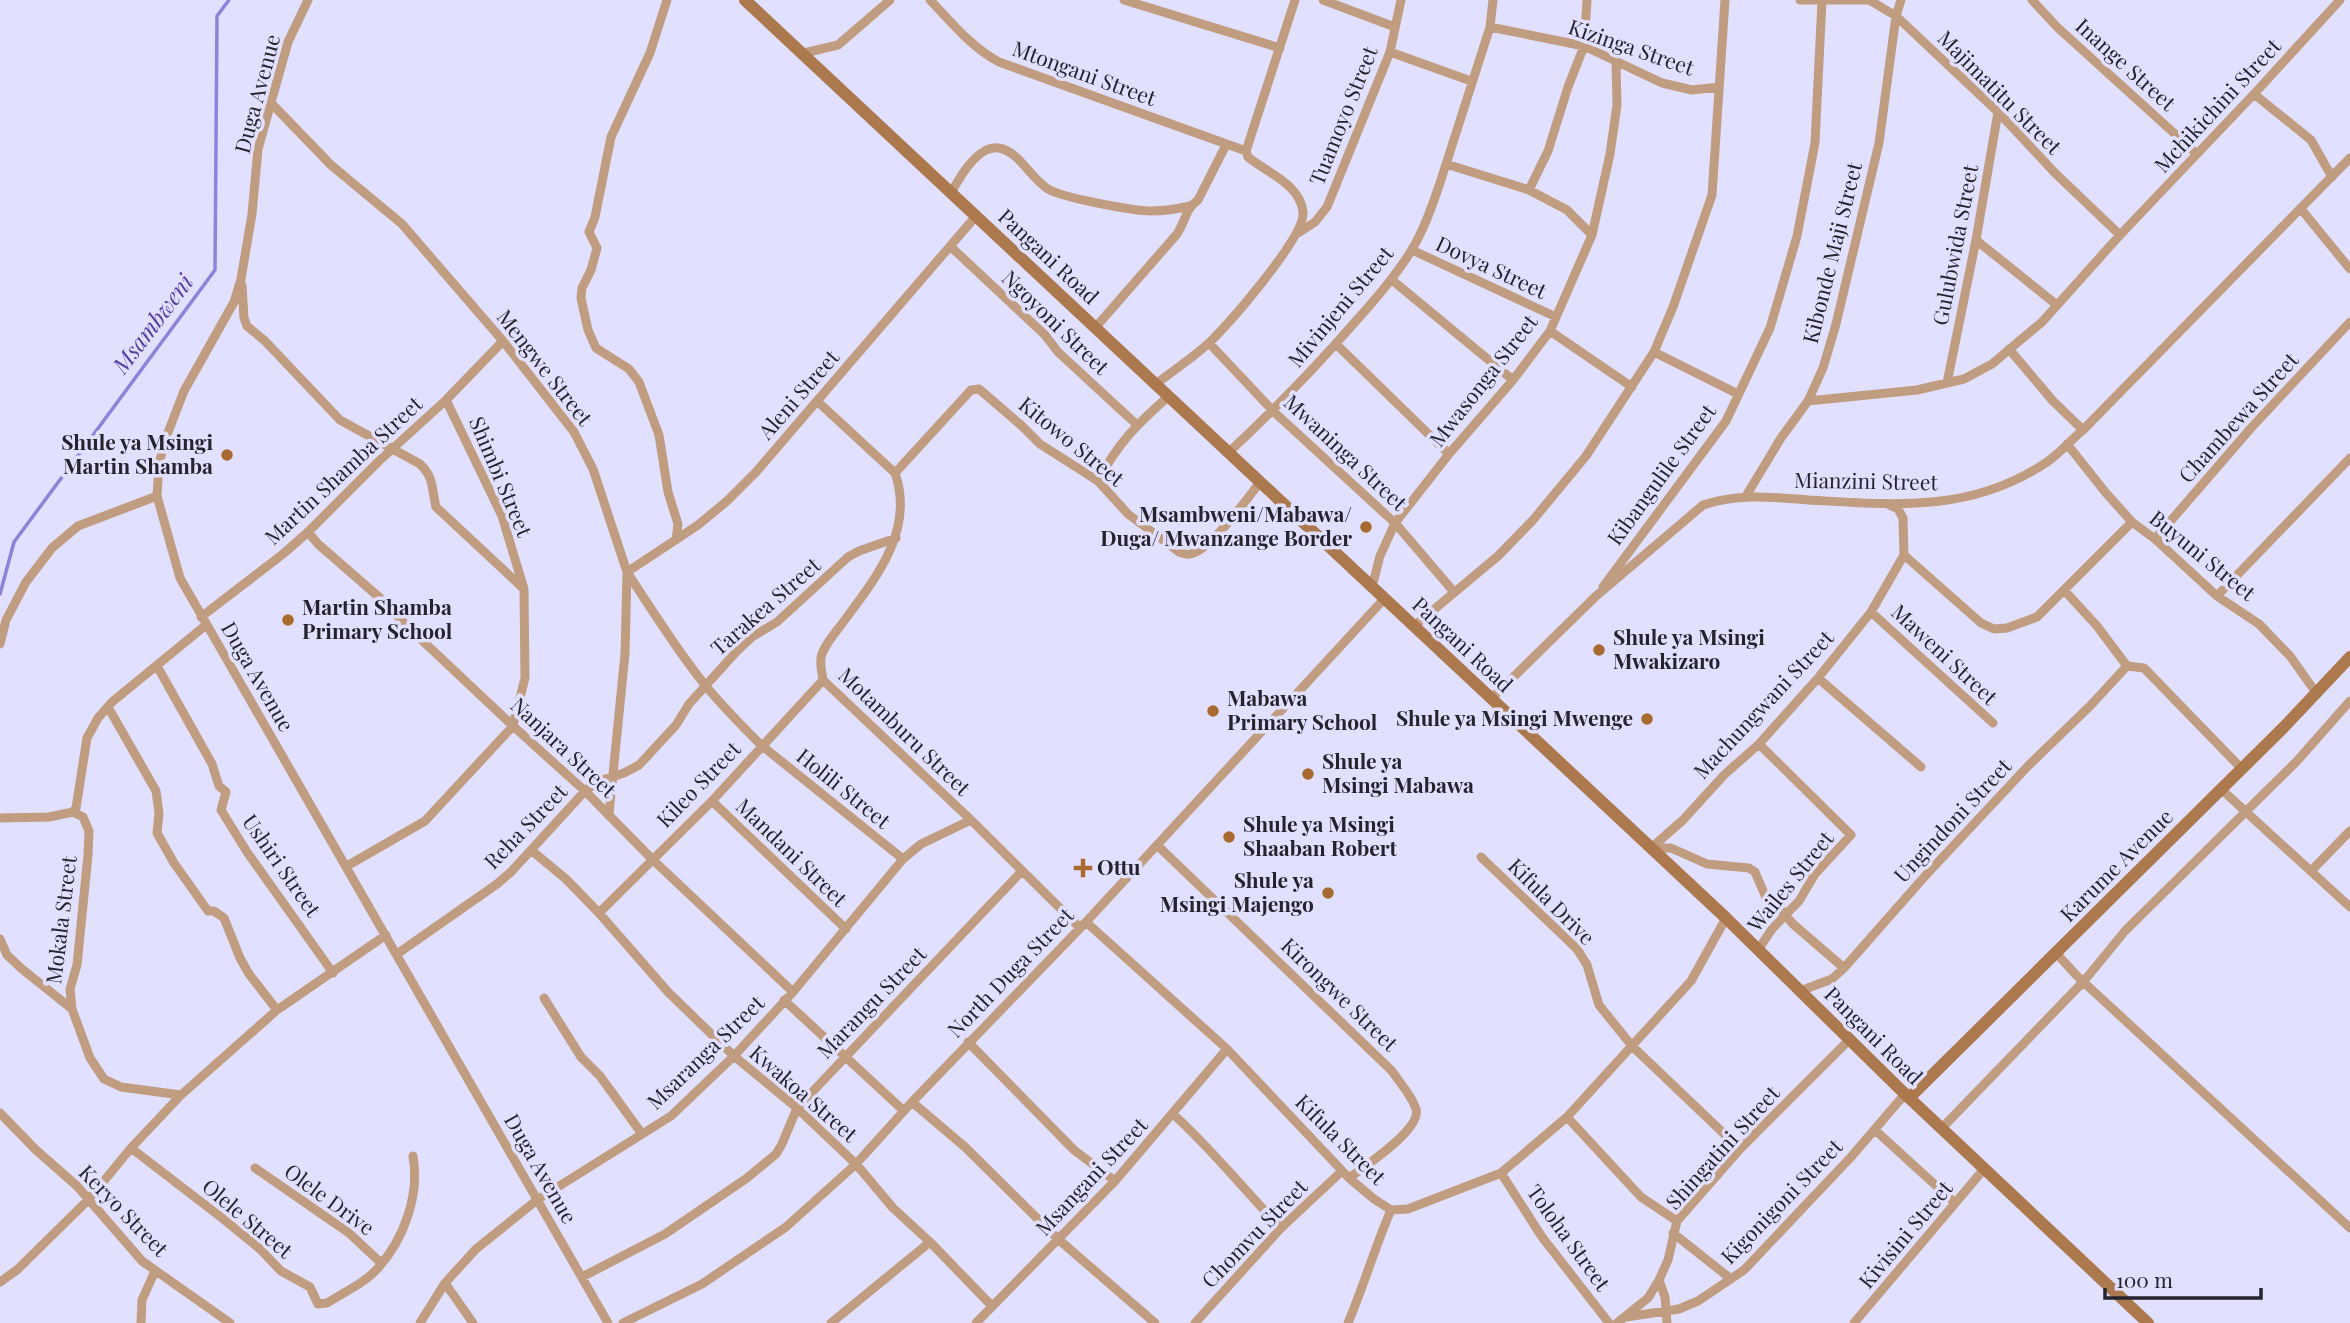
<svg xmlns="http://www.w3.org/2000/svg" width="2350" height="1323" viewBox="0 0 2350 1323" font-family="'Playfair Display',serif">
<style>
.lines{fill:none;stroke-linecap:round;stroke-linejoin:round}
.stream{stroke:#8f82d9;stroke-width:3.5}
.street{stroke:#c09d81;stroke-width:9}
.secondary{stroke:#ac794e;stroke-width:12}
.poi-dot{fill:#a96a30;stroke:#e2e0ff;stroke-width:2.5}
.labels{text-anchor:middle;stroke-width:7;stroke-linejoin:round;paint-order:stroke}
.street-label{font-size:21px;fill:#24232e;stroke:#e2e0ff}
.poi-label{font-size:21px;font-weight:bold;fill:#24232e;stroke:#e2e0ff;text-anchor:start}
.water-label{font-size:23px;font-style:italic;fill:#553ca2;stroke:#e2e0ff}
</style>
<rect width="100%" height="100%" fill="#e2e0ff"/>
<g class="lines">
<path class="stream" d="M0 594 14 542 215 270 217 16 229 0"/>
<path class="street" d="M308 0 288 42 258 149 252 214 241 279 234 302 184 391 167 435 159 463 157 496 180 578 608 1323
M667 0 650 53 611 137 595 217 589 232 597 248 591 270 582 288 581 298 588 330 596 348 629 369 639 382 659 435 668 492 678 524 676 540
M930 0C951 22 971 47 999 62L1246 151
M1124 0 1280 48
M1323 0 1395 27
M1800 0H1869L1896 16 1998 112 2055 173 2120 235
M2032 0 2057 27 2197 154
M1490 27 1584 46 1662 83 1692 90 1719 87
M1390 52 1471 81
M804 53 838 45 890 0
M2254 94 2311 140 2332 177
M272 104 331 165 402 224 503 341 574 432 593 469 627 572 625 654 609 814
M1446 164 1529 190 1567 210 1592 235
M1529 190 1548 151 1568 87 1584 46 1587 0
M951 193C959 178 978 144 999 148 1020 152 1030 178 1048 189 1063 198 1134 211 1152 211 1165 211 1177 209 1190 206
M2301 209 2350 269
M1298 233 1315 222 1327 207 1390 52 1401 0
M1976 240 2057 305
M950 246 1045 335 1058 352 1136 424
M1412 250 1556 317
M1392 280 1513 380
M242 285 244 318 247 326 265 341 340 420 420 464C435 479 431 488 436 507L524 589
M1095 328 1177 234C1185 222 1186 208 1198 200L1226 145
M1550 331 1632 387
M1209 343 1273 411 1395 523 1454 592
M1336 344 1449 454
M2009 349 2053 401 2083 430
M1654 352 1738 394
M1947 383 1976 240 1998 112
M1156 384C1174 370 1194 357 1211 341 1230 322 1306 236 1303 212 1300 184 1267 173 1248 157L1246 151 1295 0
M817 401 895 473C915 530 876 578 844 621 837 631 823 646 821 658 820 665 822 673 823 680L971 820 1080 928
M1808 401 1917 390 1964 379 1992 364 2042 322 2120 235 2254 94 2340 0
M2067 444 2106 493 2132 522 2155 539 2217 596 2259 624 2290 656 2317 694
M1228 453C1273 411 1315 368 1355 322 1375 300 1395 277 1411 251 1424 230 1432 206 1440 183L1490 27 1493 0
M895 473 971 390 979 389 1022 426 1040 444 1098 481 1128 514 1179 552C1182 553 1187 555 1190 554 1208 553 1248 498 1260 482
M1098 481C1117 444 1138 423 1169 396
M1746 496 1781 438 1808 401 1823 368 1836 324 1879 143 1896 16 1901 0
M308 532 318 544 380 598 408 627 513 726 585 791 652 859 793 992
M2155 539 2251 428 2350 322
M1904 555 1981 623 1994 629 2007 628 2037 617 2132 522
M1372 587 1380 556 1395 523 1449 454 1513 380 1550 331 1592 235 1610 154 1617 105 1616 62
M1603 587 1726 421 1770 328 1797 236 1815 143 1822 1
M2064 590 2097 626 2127 666
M2217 596 2350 458
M1871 612 1993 723
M201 617 283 554 308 532 379 461 446 400 503 341
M1413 627 1498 556 1533 520 1586 456 1654 352 1673 307 1712 195 1725 0
M0 644 6 620 26 582 52 548 78 526 157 496
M157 666 212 764 219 786 226 792 221 810 247 852 333 973
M2127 666 2144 668 2241 768
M1818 678 1921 767
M1492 698 1595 597 1703 505C1738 493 1772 497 1809 500 1895 505 1971 513 2047 462 2060 453 2071 440 2083 430L2350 158
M108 707 156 791 159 813 157 833 174 863 208 911H214L224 918 240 958 249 974 277 1010
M2221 789 2350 907
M712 801 846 929
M73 812 83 817 89 831 88 855 77 965 70 989 72 1009 90 1058 104 1079 121 1087 181 1095
M0 818 49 817 73 812 76 808 87 738 98 718 112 702 206 625
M1157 845 1392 1071C1400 1083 1412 1096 1416 1109 1422 1129 1364 1167 1349 1178
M1651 848 1683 820 1724 775 1759 744 1818 678 1871 612 1904 555 1903 518 1898 509 1889 505
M1651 848H1671L1707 864 1749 868 1755 872 1767 900 1782 911 1793 924 1844 968
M531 850 566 879 599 913 668 992 734 1056 797 1108 856 1164 893 1208 930 1242 991 1305
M1481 857 1577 949 1587 965 1599 1005 1632 1046 1740 1149
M903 859 761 745C742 726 722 706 705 685 676 649 652 610 627 572L698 525 727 501 756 472 976 216
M347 866 425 821 513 726 525 678 524 589 502 516 446 400
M2312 870 2350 831
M599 913 712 801 823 680
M1086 922 1227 1049 1349 1178 1374 1199 1391 1210 1408 1209 1501 1173 1567 1117 1691 981 1726 918
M0 939 7 955 22 969 72 1009
M1758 950 1772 929 1799 901 1815 874 1851 835 1759 744
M397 954 497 884 511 872 585 791 599 781 624 773 639 765 676 725 689 704 737 651 752 637 777 622 848 557 859 551 896 538
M2057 954 2077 976 2350 1228
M1800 991 1832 979 1844 968 1926 875 2028 766 2090 706 2127 666
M544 998 581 1057 600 1076 642 1134
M784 1000 904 1111
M968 1042 1074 1150 1115 1181
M912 1102 965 1147 1058 1239 1155 1323
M0 1113 36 1150 77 1186 142 1261 230 1323
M1173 1114C1212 1149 1244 1190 1281 1228
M1567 1117 1641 1197 1677 1221
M1941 1129 2084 981 2125 931 2297 761 2350 701
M1875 1130 1955 1203
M131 1148 222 1218 260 1249 281 1271 310 1287 318 1304 327 1303C344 1292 365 1283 378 1268 404 1239 420 1195 413 1156
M255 1168 349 1233 381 1263
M1501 1173 1542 1237 1609 1323
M1673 1233 1731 1279
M582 1277 665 1234 747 1178 776 1154 782 1144 797 1108 1022 871
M1659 1280 1665 1297 1667 1323
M0 1282 18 1269 89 1199 131 1148 181 1095 277 1010 386 935
M445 1283 473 1323
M1626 1317 1679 1309 1698 1301 1744 1270 1851 1157 1905 1094
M141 1323 142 1300 155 1271
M420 1323 445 1283 476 1249 537 1200 671 1116 734 1056 793 992 903 859 921 844 971 820
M623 1323 702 1284 786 1227 856 1164 912 1102 1086 922 1384 599
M831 1323 930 1242
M976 1323 1115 1181 1227 1049
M1195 1323 1281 1228 1342 1171
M1348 1323C1364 1285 1375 1247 1391 1210
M1617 1323 1648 1298 1659 1280 1668 1260 1677 1221 1740 1149 1849 1040
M1854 1323 1984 1169"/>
<path class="secondary" d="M745 0 1726 918 1905 1094 2148 1323
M1909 1098 2284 727 2350 657"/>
</g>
<g class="poi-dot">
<circle cx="227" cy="455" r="7"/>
<circle cx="1366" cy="527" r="7"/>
<circle cx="288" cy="620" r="7"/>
<circle cx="1599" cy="650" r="7"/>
<circle cx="1213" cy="711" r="7"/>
<circle cx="1647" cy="719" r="7"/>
<circle cx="1308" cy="774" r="7"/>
<circle cx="1229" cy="837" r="7"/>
<path d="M1079.5 857.5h7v7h7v7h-7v7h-7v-7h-7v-7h7z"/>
<circle cx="1328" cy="893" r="7"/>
</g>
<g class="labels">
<g class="street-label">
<text transform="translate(1631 48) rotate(19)" y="7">Kizinga Street</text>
<text transform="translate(2125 65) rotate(42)" y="7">Inange Street</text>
<text transform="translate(1084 74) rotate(20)" y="7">Mtongani Street</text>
<text transform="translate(1999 93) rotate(45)" y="7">Majimatitu Street</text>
<text transform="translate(258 94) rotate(-75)" y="7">Duga Avenue</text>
<text transform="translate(2218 106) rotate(-47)" y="7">Mchikichini Street</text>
<text transform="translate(1344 116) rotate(-68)" y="7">Tuamoyo Street</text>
<text transform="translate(1956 245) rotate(-79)" y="7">Gulubwida Street</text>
<text transform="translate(1833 253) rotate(-76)" y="7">Kibonde Maji Street</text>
<text transform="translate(1048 257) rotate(43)" y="7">Pangani Road</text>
<text transform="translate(1491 268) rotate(25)" y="7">Dovya Street</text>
<text transform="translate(1341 307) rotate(-50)" y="7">Mivinjeni Street</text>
<text transform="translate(1055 323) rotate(44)" y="7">Ngoyoni Street</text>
<text transform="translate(544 368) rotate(52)" y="7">Mengwe Street</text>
<text transform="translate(1484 381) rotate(-52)" y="7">Mwasonga Street</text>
<text transform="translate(799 395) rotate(-49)" y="7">Aleni Street</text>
<text transform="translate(2239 418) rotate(-48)" y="7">Chambewa Street</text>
<text transform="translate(1071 442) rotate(39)" y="7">Kitowo Street</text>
<text transform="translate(1345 453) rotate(43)" y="7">Mwaninga Street</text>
<text transform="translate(344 471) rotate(-43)" y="7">Martin Shamba Street</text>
<text transform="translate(1662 475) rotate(-54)" y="7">Kibangulile Street</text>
<text transform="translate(500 477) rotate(67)" y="7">Shimbi Street</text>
<text transform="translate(1866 482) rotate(1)" y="7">Mianzini Street</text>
<text transform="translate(2202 556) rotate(39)" y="7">Buyuni Street</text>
<text transform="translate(766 607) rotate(-41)" y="7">Tarakea Street</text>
<text transform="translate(1462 645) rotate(43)" y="7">Pangani Road</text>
<text transform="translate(1944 655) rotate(43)" y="7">Maweni Street</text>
<text transform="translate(257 677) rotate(60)" y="7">Duga Avenue</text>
<text transform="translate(1764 705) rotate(-47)" y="7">Machungwani Street</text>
<text transform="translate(904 732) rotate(44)" y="7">Motamburu Street</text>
<text transform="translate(563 748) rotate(43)" y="7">Nanjara Street</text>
<text transform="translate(699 785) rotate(-46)" y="7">Kileo Street</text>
<text transform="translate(843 789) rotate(39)" y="7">Holili Street</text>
<text transform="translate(1953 821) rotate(-47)" y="7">Ungindoni Street</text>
<text transform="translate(526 827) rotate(-46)" y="7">Reha Street</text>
<text transform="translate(791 853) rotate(44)" y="7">Mandani Street</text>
<text transform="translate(281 866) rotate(55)" y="7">Ushiri Street</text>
<text transform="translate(2117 866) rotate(-45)" y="7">Karume Avenue</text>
<text transform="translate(1791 882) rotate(-51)" y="7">Wailes Street</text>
<text transform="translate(1551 902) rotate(45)" y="7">Kifula Drive</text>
<text transform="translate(62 920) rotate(-83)" y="7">Mokala Street</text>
<text transform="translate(1011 973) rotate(-46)" y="7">North Duga Street</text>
<text transform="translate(1339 995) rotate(44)" y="7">Kirongwe Street</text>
<text transform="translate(872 1003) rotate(-46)" y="7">Marangu Street</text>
<text transform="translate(1873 1036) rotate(45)" y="7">Pangani Road</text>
<text transform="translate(706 1053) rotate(-44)" y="7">Msaranga Street</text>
<text transform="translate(803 1094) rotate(41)" y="7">Kwakoa Street</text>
<text transform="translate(1340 1140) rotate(45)" y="7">Kifula Street</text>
<text transform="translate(1723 1148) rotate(-48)" y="7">Shingatini Street</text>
<text transform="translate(540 1169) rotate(60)" y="7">Duga Avenue</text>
<text transform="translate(1092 1177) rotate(-47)" y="7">Msangani Street</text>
<text transform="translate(329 1200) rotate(36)" y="7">Olele Drive</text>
<text transform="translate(1782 1202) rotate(-46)" y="7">Kigonigoni Street</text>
<text transform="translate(123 1211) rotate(46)" y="7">Keryo Street</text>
<text transform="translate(247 1219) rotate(40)" y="7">Olele Street</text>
<text transform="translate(1255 1234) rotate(-46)" y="7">Chomvu Street</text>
<text transform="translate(1906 1235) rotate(-50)" y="7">Kivisini Street</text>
<text transform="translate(1568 1238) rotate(54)" y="7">Toloha Street</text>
</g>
<g class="poi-label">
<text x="213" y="450" text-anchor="end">Shule ya Msingi<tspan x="213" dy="24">Martin Shamba</tspan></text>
<text x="1352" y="522" text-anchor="end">Msambweni/Mabawa/<tspan x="1352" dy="24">Duga/ Mwanzange Border</tspan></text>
<text x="302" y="615">Martin Shamba<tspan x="302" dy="24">Primary School</tspan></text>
<text x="1613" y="645">Shule ya Msingi<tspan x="1613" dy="24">Mwakizaro</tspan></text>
<text x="1227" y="706">Mabawa<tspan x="1227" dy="24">Primary School</tspan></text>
<text x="1633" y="726" text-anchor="end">Shule ya Msingi Mwenge</text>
<text x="1322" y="769">Shule ya<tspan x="1322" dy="24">Msingi Mabawa</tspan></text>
<text x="1243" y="832">Shule ya Msingi<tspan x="1243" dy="24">Shaaban Robert</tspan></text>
<text x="1097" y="875">Ottu</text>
<text x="1314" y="888" text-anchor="end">Shule ya<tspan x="1314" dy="24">Msingi Majengo</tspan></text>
</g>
<g class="water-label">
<text transform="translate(153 324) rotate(-53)" y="8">Msambweni</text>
</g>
</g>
<path d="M2105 1288v10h156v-10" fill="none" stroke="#24232e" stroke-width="3.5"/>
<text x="2116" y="1288" font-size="21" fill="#24232e" stroke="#e2e0ff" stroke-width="5" paint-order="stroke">100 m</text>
</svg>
